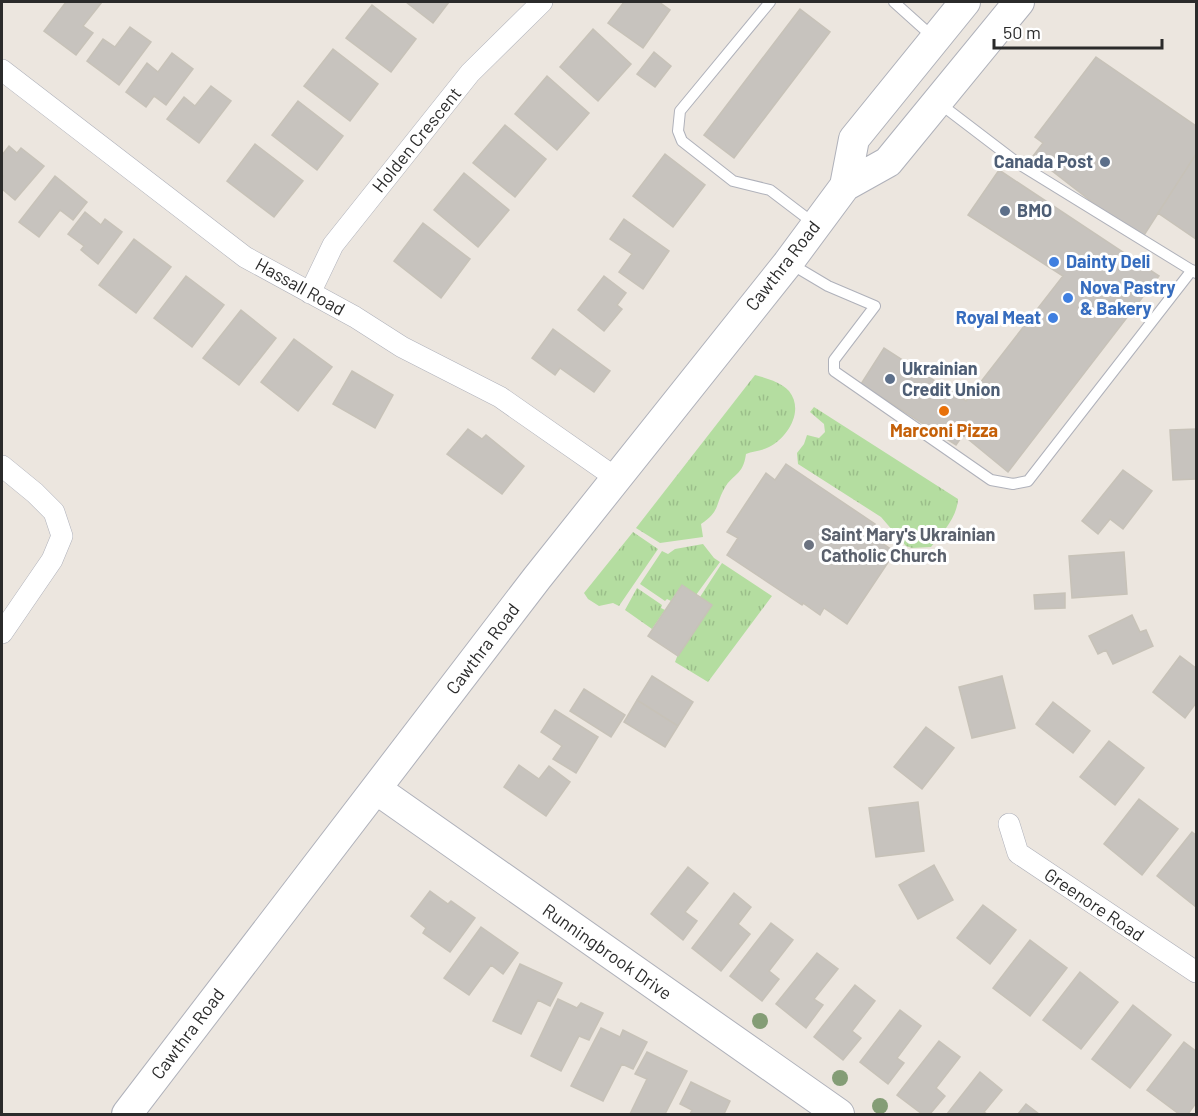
<svg xmlns="http://www.w3.org/2000/svg" width="1198" height="1116" viewBox="0 0 1198 1116" font-family="Barlow,sans-serif">
<style>
.grass{fill:url(#grass-tufts)}
.building{fill:#c7c3be;stroke:#c7c2b8;stroke-width:1.5}
.lines{fill:none;stroke-linecap:round;stroke-linejoin:round}
.lane-casing{stroke:#afb1ba;stroke-width:12}
.street-casing{stroke:#afb1ba;stroke-width:22}
.secondary-casing{stroke:#afb1ba;stroke-width:32}
.lane{stroke:#fff;stroke-width:10}
.street{stroke:#fff;stroke-width:21}
.secondary{stroke:#fff;stroke-width:30}
.tree{fill:#849d76}
.service-dot{fill:#5c6f8a;stroke:#fff;stroke-width:2}
.shop-dot{fill:#3f7fe0;stroke:#fff;stroke-width:2}
.food-dot{fill:#e8710a;stroke:#fff;stroke-width:2}
.worship-dot{fill:#6b7280;stroke:#fff;stroke-width:2}
.labels{text-anchor:middle;stroke-width:6;stroke-linejoin:round;paint-order:stroke}
.street-label{font-size:18px;fill:#2b2b2b;stroke:#fff}
.service-label{font-size:18px;font-weight:bold;fill:#4e5e75;stroke:#fff;text-anchor:start}
.shop-label{font-size:18px;font-weight:bold;fill:#366cbe;stroke:#fff;text-anchor:start}
.food-label{font-size:18px;font-weight:bold;fill:#c56008;stroke:#fff}
.worship-label{font-size:18px;font-weight:bold;fill:#5b616d;stroke:#fff;text-anchor:start}
</style>
<defs>
<pattern id="grass-tufts" width="24" height="20" patternUnits="userSpaceOnUse" patternTransform="scale(1.5)"><rect width="24" height="20" fill="#b4dda0"/><path d="M3 7l-1-3M5 7V3M7 7l1-3M15 17l-1-3M17 17v-4M19 17l1-3" fill="none" stroke="#9bbe8a"/></pattern>
</defs>
<rect width="100%" height="100%" fill="#ece6df"/>
<path class="grass" d="M755 375C766 378 781 382 789 391 805 411 787 438 769 447 762 451 753 451 746 454 743 476 733 473 724 489 715 506 720 511 701 524L703 537 660 543 636 528Z
M814 407 958 499C957 518 942 533 931 547L912 548 906 546 881 517 798 464 797 453 804 444 807 435 819 438 825 432 824 424 810 412Z
M633 532 658 549 619 606 613 603 599 606 588 599 584 593Z
M703 544 714 558 720 562 696 595 682 585 671 601 667 599 665 601 640 584 662 551 668 554 675 549Z
M722 563 772 596 708 682 675 662 700 597Z
M637 588 662 605 661 608 665 610 652 629 625 610Z"/>
<path class="building" d="M66 2H102L83 26 93 33 76 55 44 31Z
M406 2H449L433 23Z
M624 2H659L670 10 643 48 608 23Z
M372 5 416 39 391 72 346 38Z
M800 9 830 32 734 158 704 135Z
M130 27 151 42 119 85 87 61 103 39 115 47Z
M593 29 631 64 598 101 560 67Z
M333 49 378 84 350 121 304 86Z
M654 52 671 66 655 87 637 74Z
M172 53 193 69 166 105 154 96 146 107 126 92 147 63 158 72Z
M1096 57 1196 126V154L1141 240 1033 156 1043 143 1035 137Z
M547 76 589 113 557 150 515 114Z
M211 86 231 101 199 143 167 119 184 97 195 106Z
M298 101 343 136 317 170 272 135Z
M505 125 546 159 515 197 473 163Z
M255 144 303 181 274 217 227 181Z
M9 146 17 153 21 148 44 166 15 200 2 189V179L3 176 2 175V155Z
M665 154 705 185 673 227 633 196Z
M1196 154V239L1158 213Z
M999 170 1159 276 1008 472 963 435 956 445 861 384 884 348 966 401 1063 276 968 215Z
M464 173 509 210 478 247 434 210Z
M55 176 87 202 73 220 60 210 39 237 19 222Z
M85 212 101 225 105 219 122 232 98 264 81 250 84 246 68 234Z
M624 219 669 251 643 289 619 272 632 254 610 239Z
M423 223 470 259 441 298 394 261Z
M134 239 171 267 136 313 99 285Z
M186 276 224 305 192 347 154 318Z
M604 276 626 293 617 305 622 309 604 331 578 310Z
M241 310 276 338 239 385 203 358Z
M553 329 610 371 594 392 560 368 555 375 532 358Z
M294 339 332 367 298 411 261 382Z
M352 371 393 395 375 428 333 404Z
M468 429 482 439 486 435 524 466 502 494 447 454Z
M1196 429V479L1173 480 1170 430Z
M786 464 875 524 869 534 895 552 847 624 824 608 820 615 803 603 802 605 727 555 738 538 727 532 766 473 775 480Z
M1123 470 1152 491 1123 529 1110 519 1098 534 1082 521Z
M1124 552 1127 594 1072 598 1069 556Z
M682 585 712 605 678 656 648 636Z
M1065 593V608L1035 609 1034 595Z
M1132 615 1140 632 1146 630 1153 646 1113 664 1106 650 1098 654 1089 636Z
M1180 656 1196 668V703L1185 718 1153 692Z
M652 676 693 702 678 726 637 700Z
M1002 676 1015 728 972 738 959 687Z
M584 689 625 715 611 737 570 711Z
M637 700 678 726 665 747 624 722Z
M1053 702 1090 731 1073 753 1036 724Z
M555 710 598 737 576 773 553 759 562 746 541 732Z
M926 727 954 748 922 789 894 767Z
M1109 741 1144 768 1115 805 1080 777Z
M519 765 539 779 549 766 570 782 546 816 504 787Z
M1139 799 1178 829 1142 875 1104 844Z
M918 802 924 851 876 857 869 808Z
M1192 832 1196 835V907L1157 876Z
M934 865 953 900 918 919 899 885Z
M688 867 708 883 685 912 697 921 683 940 651 914Z
M430 891 448 904 451 901 475 918 450 952 423 933 426 928 411 916Z
M734 893 751 907 738 924 750 934 721 971 692 948Z
M983 905 1016 930 990 964 957 938Z
M771 923 793 940 769 971 779 979 762 1001 730 976Z
M481 927 518 953 503 974 491 965 469 995 444 978Z
M1030 940 1067 968 1030 1016 993 988Z
M817 953 838 969 814 999 823 1005 806 1028 776 1004Z
M520 964 562 983 550 1006 538 1000 521 1034 493 1021Z
M1080 972 1118 1002 1081 1049 1043 1020Z
M855 985 875 1001 852 1031 861 1038 843 1060 814 1037Z
M558 999 577 1008 581 1003 603 1013 589 1040 579 1036 561 1071 531 1056Z
M1133 1005 1171 1035 1130 1088 1092 1059Z
M900 1010 921 1026 897 1058 904 1063 888 1084 860 1062Z
M601 1028 620 1037 623 1030 647 1042 633 1069 622 1064 603 1101 571 1086Z
M939 1041 960 1057 936 1088 945 1096 930 1114H922L897 1095Z
M1184 1042 1196 1051V1103L1188 1114H1179L1147 1090Z
M647 1052 687 1071 665 1114H630L647 1079 635 1074Z
M980 1072 1002 1090 984 1112 987 1114H947Z
M691 1082 730 1101 724 1114H690L692 1110 680 1104Z
M1026 1104 1039 1114H1018Z"/>
<g class="lines">
<defs>
<path id="lane" d="M770 2 680 111 678 131 682 141 733 181 770 190 816 225
M894 2 934 38
M939 103 1019 164 1196 273
M791 264 828 286 875 306 834 360V371L991 480 1013 484 1028 481 1192 270"/>
<path id="street" d="M2 70 245 257 355 317 402 347 500 397 616 478
M310 293 333 245 470 73 542 2
M2 466 35 493 54 512 62 536 52 560 2 633
M1009 824 1018 853 1196 972"/>
<path id="secondary" d="M845 186 854 139 965 2
M376 789 839 1114
M127 1114 537 578 788 263 845 186 888 162 1019 2"/>
</defs>
<use href="#lane" class="lane-casing"/>
<use href="#street" class="street-casing"/>
<use href="#secondary" class="secondary-casing"/>
<use href="#lane" class="lane"/>
<use href="#street" class="street"/>
<use href="#secondary" class="secondary"/>
</g>
<g class="tree">
<circle cx="760" cy="1021" r="8"/>
<circle cx="840" cy="1078" r="8"/>
<circle cx="880" cy="1106" r="8"/>
</g>
<g class="service-dot">
<circle cx="1105" cy="162" r="6"/>
<circle cx="1005" cy="211" r="6"/>
<circle cx="890" cy="379" r="6"/>
</g>
<g class="shop-dot">
<circle cx="1054" cy="262" r="6"/>
<circle cx="1068" cy="298" r="6"/>
<circle cx="1053" cy="318" r="6"/>
</g>
<circle class="food-dot" cx="944" cy="411" r="6"/>
<circle class="worship-dot" cx="809" cy="545" r="6"/>
<g class="labels">
<g class="street-label">
<text transform="translate(417 140) rotate(-51)" y="6">Holden Crescent</text>
<text transform="translate(783 266) rotate(-52)" y="6">Cawthra Road</text>
<text transform="translate(300 287) rotate(29)" y="6">Hassall Road</text>
<text transform="translate(483 649) rotate(-53)" y="6">Cawthra Road</text>
<text transform="translate(1094 905) rotate(34)" y="6">Greenore Road</text>
<text transform="translate(607 952) rotate(35)" y="6">Runningbrook Drive</text>
<text transform="translate(188 1034) rotate(-53)" y="6">Cawthra Road</text>
</g>
<g class="service-label">
<text x="1093" y="168" text-anchor="end">Canada Post</text>
<text x="1017" y="217">BMO</text>
<text x="902" y="375">Ukrainian<tspan x="902" dy="21">Credit Union</tspan></text>
</g>
<g class="shop-label">
<text x="1066" y="268">Dainty Deli</text>
<text x="1080" y="294">Nova Pastry<tspan x="1080" dy="21">&amp; Bakery</tspan></text>
<text x="1041" y="324" text-anchor="end">Royal Meat</text>
</g>
<g class="food-label">
<text x="944" y="437">Marconi Pizza</text>
</g>
<g class="worship-label">
<text x="821" y="541">Saint Mary's Ukrainian<tspan x="821" dy="21">Catholic Church</tspan></text>
</g>
</g>
<rect width="1198" height="1116" fill="none" stroke="#2b2b2b" stroke-width="6"/>
<path d="M994 39v9h168v-9" fill="none" stroke="#2b2b2b" stroke-width="3"/>
<text x="1003" y="39" font-size="18" fill="#2b2b2b" stroke="#ffffff" stroke-width="4.5" paint-order="stroke">50 m</text>
</svg>
